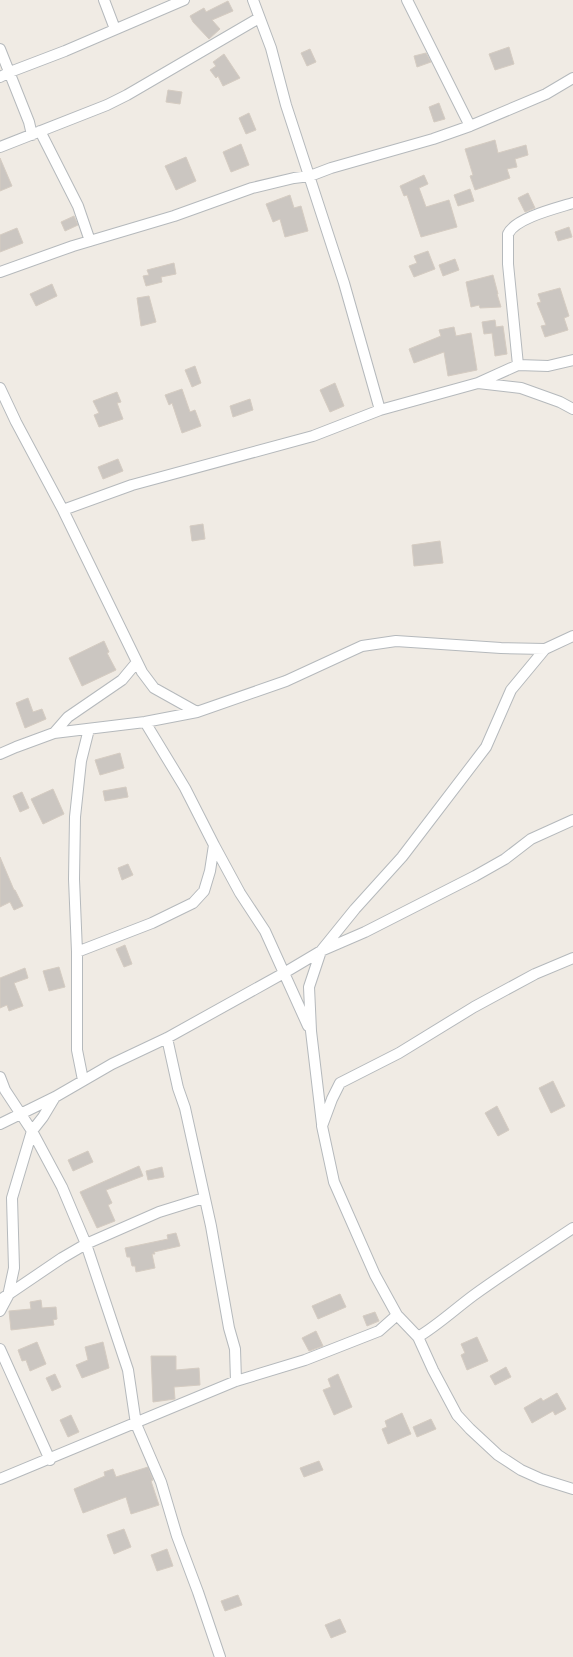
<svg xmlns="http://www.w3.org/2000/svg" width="573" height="1657" viewBox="0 0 573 1657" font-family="'DejaVu Sans',sans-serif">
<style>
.building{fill:#cbc6c1;stroke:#d5ccc2}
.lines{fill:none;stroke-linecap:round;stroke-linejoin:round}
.street-casing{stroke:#b5b9bc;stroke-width:12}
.street{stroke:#fff;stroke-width:10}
</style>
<rect width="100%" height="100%" fill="#f0ebe4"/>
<path class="building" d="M228 1 233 11 212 20 220 29 209 39 193 22 190 16 204 8 206 12Z
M509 47 514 64 495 70 489 54Z
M310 49 316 62 307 66 301 53Z
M426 53 431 62 417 67 414 56Z
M224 54 240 78 223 86 218 76 216 78 210 70 216 66 213 62Z
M168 90 182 92 180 104 166 102Z
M439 103 445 119 434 122 429 107Z
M249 113 256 130 246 134 239 118Z
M495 140 498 153 526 145 528 155 515 159 517 167 507 169 510 178 475 190 470 176 473 175 465 149Z
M241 144 249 165 231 172 223 152Z
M186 157 196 181 176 190 165 166Z
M0 158 12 186 0 191Z
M424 175 428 184 419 188 426 207 449 200 457 227 421 237 407 195 404 196 400 186Z
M470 189 474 201 458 206 454 195Z
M528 193 535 208 525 212 518 198Z
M290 195 294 208 301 206 308 231 285 237 280 219 273 222 266 204Z
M74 216 78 225 65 231 61 222Z
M569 227 572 237 558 241 555 232Z
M17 228 23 243 0 252V235Z
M428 251 435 269 414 277 409 266 417 263 414 256Z
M455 259 459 270 443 276 439 265Z
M174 263 176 274 161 277 162 282 146 286 143 276 149 275 147 270Z
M493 275 498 294H497L501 307 480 308 479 305 471 307 466 282Z
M52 284 57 296 36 306 30 294Z
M560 288 569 316 564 318 568 330 545 337 541 326 546 325 537 303 541 302 538 294Z
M149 296 156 322 141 326 137 298Z
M495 320 496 327 503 326 507 354 495 356 492 333 484 334 482 322Z
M454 327 456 336 471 333 477 370 448 376 444 352 414 363 409 349 441 336 439 330Z
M195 366 201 383 192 387 185 370Z
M335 383 344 406 330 412 320 390Z
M182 389 190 412 195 410 201 426 182 433 172 403 169 405 165 395Z
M117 392 121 402 117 403 123 419 99 427 94 415 99 413 93 401Z
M250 399 253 410 233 417 230 406Z
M118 459 123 471 103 479 98 467Z
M203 524 205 539 192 541 190 526Z
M440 541 443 563 414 566 412 545Z
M104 641 109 652 107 653 116 670 82 686 69 658Z
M28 698 33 712 42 709 46 719 25 728 16 703Z
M120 753 124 768 100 775 95 760Z
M126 787 128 797 105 801 103 791Z
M53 789 64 814 43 824 31 799Z
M22 792 29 808 20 812 13 796Z
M0 857 14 890H15L23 906 14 910 10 902 0 907Z
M128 864 133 875 122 880 118 868Z
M125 945 132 964 124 967 116 949Z
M59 967 65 987 49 991 43 971Z
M25 968 28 978 14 983 23 1006 9 1011 7 1005 0 1008V978Z
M553 1081 565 1106 551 1113 539 1088Z
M497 1106 509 1130 498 1136 485 1113Z
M88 1151 93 1162 73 1171 68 1160Z
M139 1166 143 1176 106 1190 112 1203 108 1205 115 1221 97 1228 80 1192Z
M162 1167 164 1177 148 1180 146 1171Z
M176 1233 180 1246 154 1252 155 1254H152L155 1268 136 1272 135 1266H132L130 1257H127L125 1248 168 1239 167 1235Z
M340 1294 346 1307 318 1319 312 1306Z
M41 1300 42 1308 56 1307 57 1319 53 1320 54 1325 11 1330 9 1311 31 1309 30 1302Z
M375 1312 379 1321 367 1326 363 1316Z
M316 1331 323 1346 309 1351 302 1338Z
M477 1337 488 1361 467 1370 461 1355 465 1353 461 1344Z
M37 1342 46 1364 30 1371 26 1360 22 1361 18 1350Z
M103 1342 109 1368 82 1378 76 1365 88 1360 85 1347Z
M151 1356H176V1370L199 1368 200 1385 174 1387 175 1399 153 1402Z
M506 1367 511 1377 495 1385 490 1376Z
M55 1374 61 1387 52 1391 46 1378Z
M338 1374 352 1407 334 1415 323 1390 331 1387 328 1379Z
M557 1393 566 1409 555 1415 553 1411 532 1423 524 1408 541 1398 543 1401Z
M402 1413 411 1434 388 1444 382 1429 387 1427 385 1421Z
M71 1415 79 1432 68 1437 60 1420Z
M431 1419 436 1429 417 1437 413 1427Z
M319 1461 323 1470 304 1477 300 1468Z
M148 1467 153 1480 151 1481 159 1505 131 1514 126 1497 83 1513 74 1489 105 1476 104 1472 113 1469 116 1477Z
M124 1529 131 1547 114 1554 107 1535Z
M167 1549 173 1566 157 1571 151 1555Z
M238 1595 242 1605 225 1611 221 1601Z
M340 1619 346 1632 331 1638 325 1625Z"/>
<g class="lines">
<defs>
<path id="street" d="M104 0 115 29
M253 0 271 48 286 105 344 283 380 410
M407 0 470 126
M0 49 29 122 32 135
M0 77 10 72 65 51 184 0
M40 131 78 206 90 241
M0 147 107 105 127 95 259 18
M0 272 73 246 174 216 252 188 294 178 310 176 331 168 433 139 470 126 546 94 573 78
M518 365 508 264V234C515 218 557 208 573 203
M478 383 521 388 560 402 573 409
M0 388 16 422 63 510 142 672 154 688 197 712
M63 510 132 485 313 436 380 410 478 383 518 365 548 366 573 360
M54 733 68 717 122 680 137 662
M0 754 16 747 54 733 145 722 197 712 286 681 362 646 396 641 501 648 545 649 573 636
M214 845 240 893 265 931 308 1026
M77 952 152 923 193 903 204 891 210 871 214 845 185 788 145 722
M573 958 535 974 474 1007 399 1053 340 1083 332 1099 322 1126 334 1182 375 1275 397 1315 418 1337 433 1370 457 1415 470 1429 498 1455 521 1470 541 1479 573 1489
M167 1038 178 1088 185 1108 211 1226 229 1328 235 1349 236 1381
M0 1077 5 1090 32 1131 62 1187 86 1244 128 1370 136 1424 161 1482 177 1536 198 1592 220 1657
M83 1080 77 1050V952L74 879 75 817 81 761 89 729
M0 1124 55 1097 112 1064 167 1038 284 973 321 951 365 932 475 876 505 859 531 839 573 820
M322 1124 311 1031 309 987 321 951 355 909 402 857 486 747 511 690 545 649
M0 1300 62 1258 86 1244 159 1212 204 1198
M0 1311 8 1296 14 1268 12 1198 32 1131 43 1117 55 1097
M418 1337C438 1325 455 1309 474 1295 506 1272 540 1250 573 1228
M0 1349 50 1460
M0 1479 236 1381 305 1360 379 1331 397 1315"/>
</defs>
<use href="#street" class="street-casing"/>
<use href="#street" class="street"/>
</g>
</svg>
